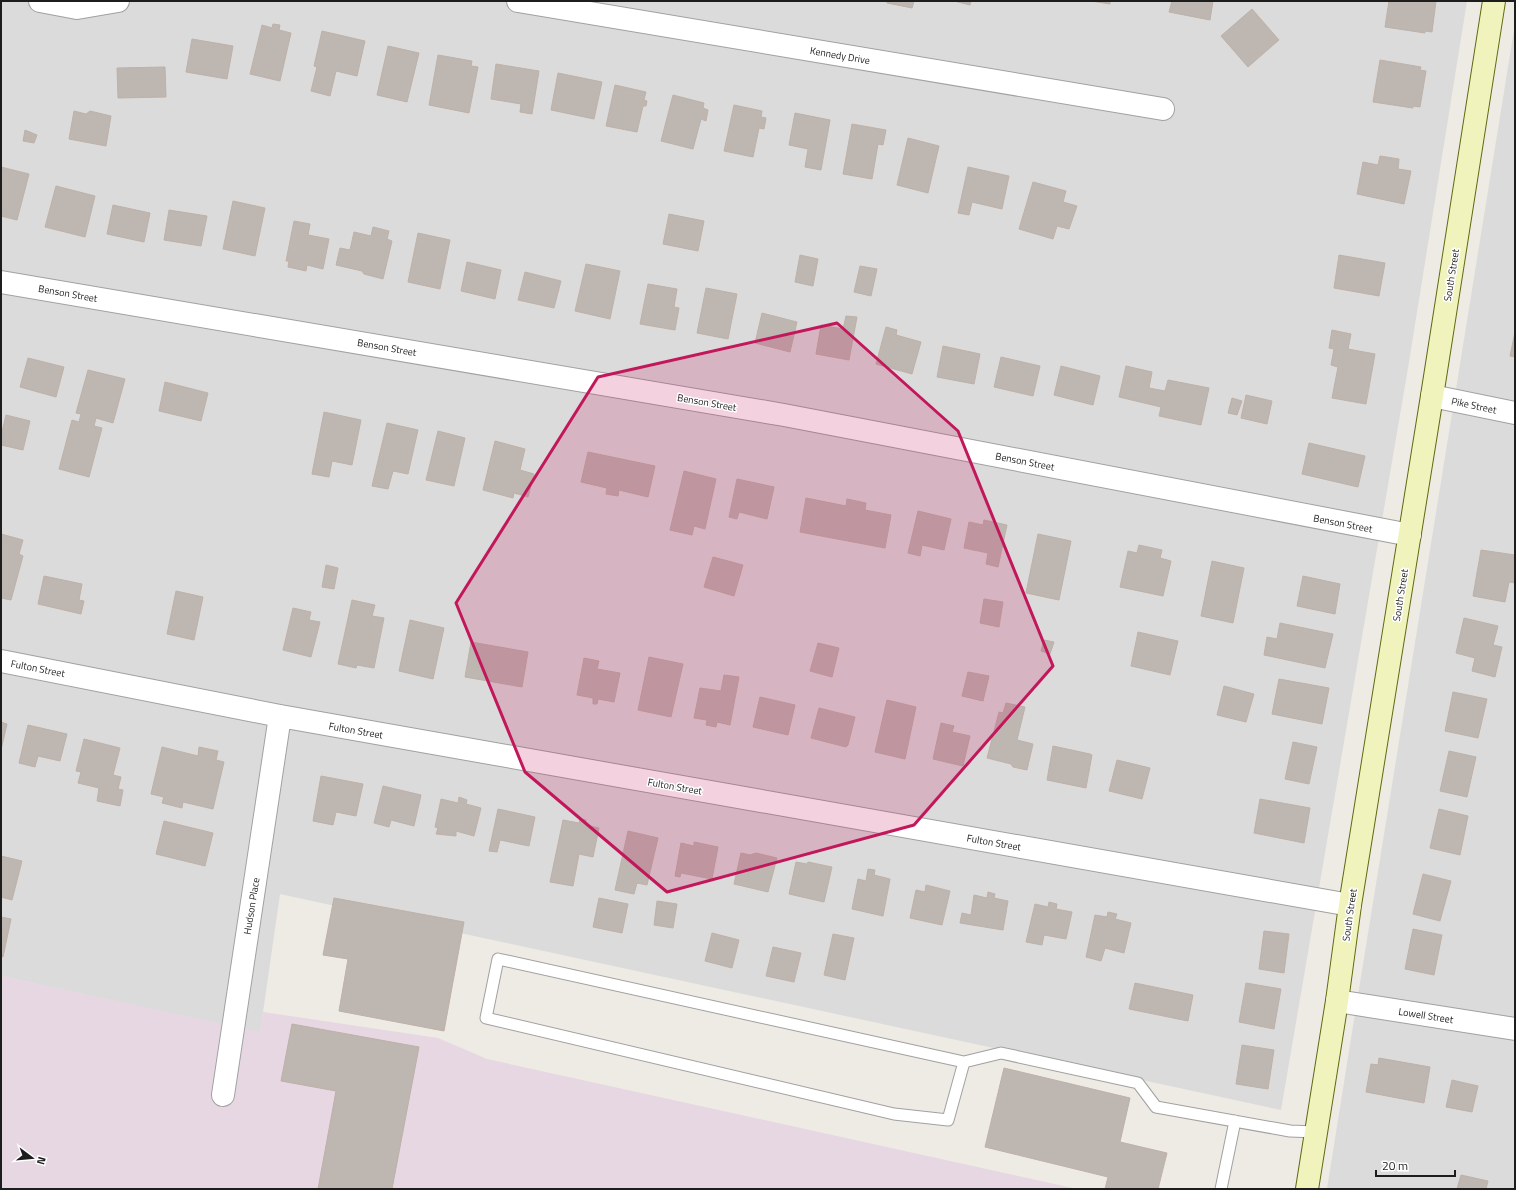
<svg xmlns="http://www.w3.org/2000/svg" width="1516" height="1190" viewBox="0 0 1516 1190" font-family="'Titillium Web',sans-serif">
<style>
.residential{fill:#dbdbdb}
.industrial{fill:#e6d7e3}
.building{fill:#beb6b1;stroke:#beb1a8}
.lines{fill:none;stroke-linecap:round;stroke-linejoin:round}
.service-casing{stroke:#a1a1a1;stroke-width:13}
.minor-casing{stroke:#a1a1a1;stroke-width:24}
.secondary-casing{stroke:#606910;stroke-width:24}
.service{stroke:#fff;stroke-width:11}
.minor{stroke:#fff;stroke-width:22}
.secondary{stroke:#f1f3bd;stroke-width:22}
.marked{fill:#c2185b;fill-opacity:0.2;stroke:#c2185b;stroke-width:3;stroke-linejoin:round}
.labels{text-anchor:middle;stroke-width:3;stroke-linejoin:round;paint-order:stroke}
.street-label{font-size:10px;fill:#1d1d1d;stroke:#fff}
</style>
<rect width="100%" height="100%" fill="#eeeae4"/>
<path class="residential" d="M1 1H1467L1408 368 1281 1110 280 894 260 1033 1 976Z
M1515 24V1189H1327L1350 1045Z"/>
<path class="industrial" d="M1 976 260 1032 263 1012 438 1038 487 1059 1077 1189H1Z"/>
<path class="building" d="M887 1H914L912 8 887 3Z
M954 1H971L970 5Z
M1091 1H1110V4Z
M1172 1H1213L1210 20 1169 12Z
M1389 1H1436L1432 32 1425 31V33L1385 27Z
M1252 9 1279 40 1248 67 1221 36Z
M273 24 280 25 279 30 291 33 280 81 250 74 262 25 272 28Z
M322 31 365 41 357 76 336 71 330 96 311 91 317 67 314 66Z
M192 39 233 46 227 79 186 72Z
M388 46 419 53 407 102 377 95Z
M438 55 472 61 471 66 478 67 469 113 429 105Z
M1380 60 1421 67 1420 70 1426 71 1420 107 1413 106V108L1373 102Z
M496 64 539 71 532 114 520 112 521 104 491 99Z
M165 67 166 97 118 98 117 68Z
M558 73 602 82 594 119 551 110Z
M615 85 646 92 644 100 647 101 646 106H643L637 132 606 126Z
M673 95 704 103 703 108 708 110 706 121 701 119 693 149 661 141Z
M734 105 762 111 761 117 766 118 764 129 759 128 753 157 724 151Z
M74 111 86 114 90 111 111 116 106 146 69 139Z
M795 113 830 120 821 170 805 167 808 149 789 145Z
M852 124 886 130 883 145 878 144 872 179 843 174Z
M25 130 37 135 34 143 23 141Z
M908 138 939 146 928 193 897 185Z
M1380 156 1399 159 1398 169 1411 171 1404 204 1357 194 1363 162 1378 165Z
M1 167 29 174 17 220 1 216Z
M968 167 1009 176 1002 209 972 202 969 215 958 213Z
M1033 182 1066 191 1063 202 1077 206 1069 229 1057 226 1053 239 1019 229Z
M56 186 95 196 85 237 45 227Z
M233 201 265 208 255 256 223 249Z
M113 205 150 213 144 242 107 234Z
M169 210 207 216 201 246 164 240Z
M669 214 704 221 698 251 663 244Z
M294 221 310 224 308 235 329 239 323 269 307 265 306 271 288 267 289 261H286Z
M373 227 389 231 387 239 392 241 383 279 364 274 362 271 336 265 340 248 350 250 354 232 371 236Z
M418 233 450 240 440 289 408 282Z
M800 255 818 259 813 286 795 282Z
M1339 255 1385 263 1379 296 1334 288Z
M467 262 501 270 495 299 461 291Z
M586 264 620 271 610 319 575 311Z
M860 266 877 269 871 296 854 292Z
M525 272 561 281 554 308 518 300Z
M648 284 677 289 674 307 679 308 675 330 640 324Z
M706 288 737 294 728 339 697 333Z
M762 313 797 322 790 352 755 343Z
M846 316 857 317 849 360 816 354 821 325 843 329Z
M886 327 897 330 896 335 921 342 912 374 876 364Z
M1332 330 1351 334 1348 349 1375 354 1366 404 1332 398 1338 367 1331 365 1334 349 1329 348Z
M1515 332V357L1510 356Z
M943 346 980 354 974 384 937 377Z
M1001 357 1040 366 1033 396 994 387Z
M28 358 64 367 56 397 20 387Z
M1061 366 1100 376 1093 405 1054 395Z
M1126 366 1152 372 1149 388 1165 391 1168 380 1209 388 1201 425 1159 416 1161 407 1119 397Z
M88 370 125 379 113 423 96 418 94 426 102 428 89 477 59 469 72 420 79 422 81 414 76 413Z
M165 382 208 393 201 421 159 411Z
M1246 395 1272 401 1267 424 1241 418Z
M1232 398 1242 401 1237 415 1228 413Z
M324 412 361 420 352 465 332 461 329 477 312 474Z
M6 415 30 421 23 450 1 445V436Z
M387 423 418 430 408 474 393 471 388 489 372 486Z
M438 431 465 438 454 486 426 480Z
M495 441 525 449 520 470 534 474 528 497 514 493 513 498 483 490Z
M1309 443 1365 456 1358 487 1302 474Z
M588 452 655 466 648 497 619 490 618 496 606 494 607 488 581 482Z
M684 471 716 479 705 529 694 526 692 535 670 530Z
M737 479 774 487 767 519 739 512 737 519 729 517Z
M806 498 846 506 847 499 866 503 865 510 891 515 885 548 800 532Z
M918 511 951 519 944 550 922 545 920 556 908 553Z
M984 520 1007 525 998 567 986 564 988 553 964 548 969 522 983 525Z
M1 534 23 540 19 554 23 556 11 600 1 598Z
M1038 534 1071 541 1059 600 1026 593Z
M1139 545 1162 550 1160 558 1171 561 1163 596 1120 587 1128 551 1137 553Z
M1481 550 1515 555V583L1509 582 1505 602 1473 596Z
M713 557 743 565 734 596 704 587Z
M1212 561 1244 568 1233 623 1201 616Z
M326 565 338 568 334 589 322 587Z
M44 576 82 584 79 600 84 601 81 614 38 604Z
M1303 576 1340 584 1335 614 1297 606Z
M176 591 203 597 194 640 167 634Z
M984 599 1003 602 999 627 980 623Z
M352 600 375 605 372 616 384 618 374 668 357 665 356 668 338 664Z
M293 608 311 612 309 620 320 622 311 657 283 650Z
M1464 618 1498 626 1493 645 1502 647 1495 677 1472 671 1475 658 1456 653Z
M410 620 444 628 433 679 399 671Z
M1280 623 1333 634 1325 668 1264 655 1267 637 1277 639Z
M1138 632 1178 641 1170 675 1131 666Z
M1044 640 1054 642 1050 654 1041 651Z
M471 642 528 652 522 687 465 677Z
M818 643 839 648 832 677 810 671Z
M649 657 683 664 671 717 638 710Z
M584 658 599 661 597 669 620 673 614 702 598 699 597 704H593V698L577 695Z
M968 672 989 676 983 701 962 696Z
M724 675 739 677 730 725 717 722 716 727 706 725 707 720 694 718 700 688 721 691Z
M1279 679 1329 688 1322 724 1272 714Z
M1224 686 1254 694 1246 722 1217 715Z
M1453 692 1487 699 1478 738 1445 731Z
M760 697 795 705 788 735 753 727Z
M887 700 916 707 905 759 875 752Z
M1006 703 1025 707 1017 740 1033 744 1027 770 1013 767 1011 764 987 758 999 712 1003 713Z
M819 708 855 717 848 745 846 747 811 738Z
M1 722 7 724 1 750Z
M941 723 954 726 952 732 970 736 963 766 933 759Z
M28 725 67 734 60 761 38 756 35 767 19 763Z
M84 739 120 748 113 775 121 777 118 789 123 790 120 806 97 801 99 788 78 783 81 772 76 771Z
M1293 742 1317 747 1309 784 1285 779Z
M1053 746 1090 754 1092 755 1086 788 1047 780Z
M162 747 198 756 199 747 218 751 216 760 224 762 213 809 183 802 182 808 162 803 164 797 151 794Z
M1449 751 1476 757 1467 797 1440 791Z
M1117 760 1150 768 1142 799 1109 791Z
M321 776 363 784 356 816 336 812 333 825 313 821Z
M383 786 421 795 414 826 391 820 389 827 374 823Z
M459 797 467 800 466 804 481 808 474 836 456 831V836L436 834 438 828 435 827 441 799 458 803Z
M1260 799 1310 808 1304 843 1254 833Z
M498 809 535 817 529 846 500 840 497 852 489 851Z
M1439 809 1468 816 1460 855 1430 848Z
M580 819 586 820 585 825 599 828 593 857 579 854 573 886 550 882 563 820 579 823Z
M164 821 213 833 205 866 156 854Z
M628 831 658 838 647 885 637 883 634 894 615 890Z
M694 842 718 847 712 879 681 873 680 877 675 876 681 843 694 846Z
M741 853 750 855 756 853 777 858 768 892 734 884Z
M1 856 22 861 12 900 1 897Z
M796 862 807 864 808 862 832 867 824 902 789 894Z
M868 869 875 870 874 875 890 879 883 916 852 909 858 879 866 881Z
M1423 874 1451 881 1440 921 1413 914Z
M926 885 950 891 942 925 910 918 916 890 925 892Z
M988 892 995 894 994 898 1008 901 1003 930 960 923 962 913 971 915 974 895 987 898Z
M334 898 464 922 444 1031 339 1011 348 959 323 955Z
M599 898 628 904 622 933 593 927Z
M657 901 677 904 673 928 654 925Z
M1049 902 1057 904 1056 909 1072 912 1066 939 1044 935 1042 945 1026 942 1035 904 1048 907Z
M1108 912 1117 914 1115 919 1131 923 1124 953 1105 948 1101 961 1086 957 1095 915 1107 917Z
M1 917 11 919 3 957 1 956Z
M1413 929 1442 935 1434 975 1405 969Z
M1264 931 1289 934 1284 973 1259 969Z
M712 933 739 940 732 968 705 961Z
M833 934 854 938 845 980 824 975Z
M773 947 801 953 794 982 766 976Z
M1135 983 1193 995 1188 1021 1129 1009Z
M1246 983 1281 989 1274 1029 1239 1022Z
M292 1024 419 1047 392 1189H318L336 1091 281 1081Z
M1242 1045 1274 1050 1268 1089 1236 1084Z
M1379 1058 1430 1067 1424 1103 1366 1092 1371 1064 1378 1065Z
M1004 1068 1130 1098 1120 1142 1167 1153 1158 1189H1105L1108 1177 985 1147Z
M1452 1080 1478 1086 1472 1112 1446 1107Z
M1461 1175 1488 1181 1486 1189H1457Z"/>
<g class="lines">
<defs>
<path id="service" d="M964 1062 948 1120 894 1114 486 1018 498 959 964 1062 1001 1053 1138 1083 1156 1107 1290 1131 1316 1132
M1221 1189 1235 1121"/>
<path id="minor" d="M40 1 77 8 118 1
M518 1 1163 109
M1 282 784 415 1410 535
M1432 396 1515 413
M1 661 280 716 1350 905
M1337 1001 1515 1029
M223 1095 280 716"/>
<path id="secondary" d="M1307 1189 1337 1001 1350 905 1432 396 1494 1"/>
</defs>
<use href="#service" class="service-casing"/>
<use href="#minor" class="minor-casing"/>
<use href="#secondary" class="secondary-casing"/>
<use href="#service" class="service"/>
<use href="#minor" class="minor"/>
<use href="#secondary" class="secondary"/>
</g>
<path class="marked" d="M837 323 958 431 1053 666 914 825 667 892 525 772 456 603 598 377Z"/>
<g class="labels">
<g class="street-label">
<text transform="translate(840 55) rotate(10)" y="4">Kennedy Drive</text>
<text transform="translate(1451 275) rotate(-81)" y="4">South Street</text>
<text transform="translate(68 293) rotate(10)" y="4">Benson Street</text>
<text transform="translate(387 347) rotate(10)" y="4">Benson Street</text>
<text transform="translate(707 402) rotate(10)" y="4">Benson Street</text>
<text transform="translate(1474 405) rotate(12)" y="4">Pike Street</text>
<text transform="translate(1025 461) rotate(11)" y="4">Benson Street</text>
<text transform="translate(1343 523) rotate(11)" y="4">Benson Street</text>
<text transform="translate(1400 595) rotate(-81)" y="4">South Street</text>
<text transform="translate(38 668) rotate(11)" y="4">Fulton Street</text>
<text transform="translate(356 730) rotate(10)" y="4">Fulton Street</text>
<text transform="translate(675 786) rotate(10)" y="4">Fulton Street</text>
<text transform="translate(994 842) rotate(10)" y="4">Fulton Street</text>
<text transform="translate(251 906) rotate(-81)" y="4">Hudson Place</text>
<text transform="translate(1349 915) rotate(-82)" y="4">South Street</text>
<text transform="translate(1426 1015) rotate(9)" y="4">Lowell Street</text>
</g>
</g>
<rect width="1516" height="1190" fill="none" stroke="#1d1d1d" stroke-width="4"/>
<g transform="translate(32 1158) rotate(106)" stroke="#ffffff" stroke-width="3" paint-order="stroke">
<path d="M0-3L7 15L0 10L-7 15Z" fill="#1d1d1d"/>
<text y="-6" font-size="11" font-weight="bold" text-anchor="middle" fill="#1d1d1d">N</text>
</g>
<path d="M1376 1170v6h79v-6" fill="none" stroke="#1d1d1d" stroke-width="2"/>
<text x="1382" y="1170" font-size="12" fill="#1d1d1d" stroke="#ffffff" stroke-width="3" paint-order="stroke">20 m</text>
</svg>
